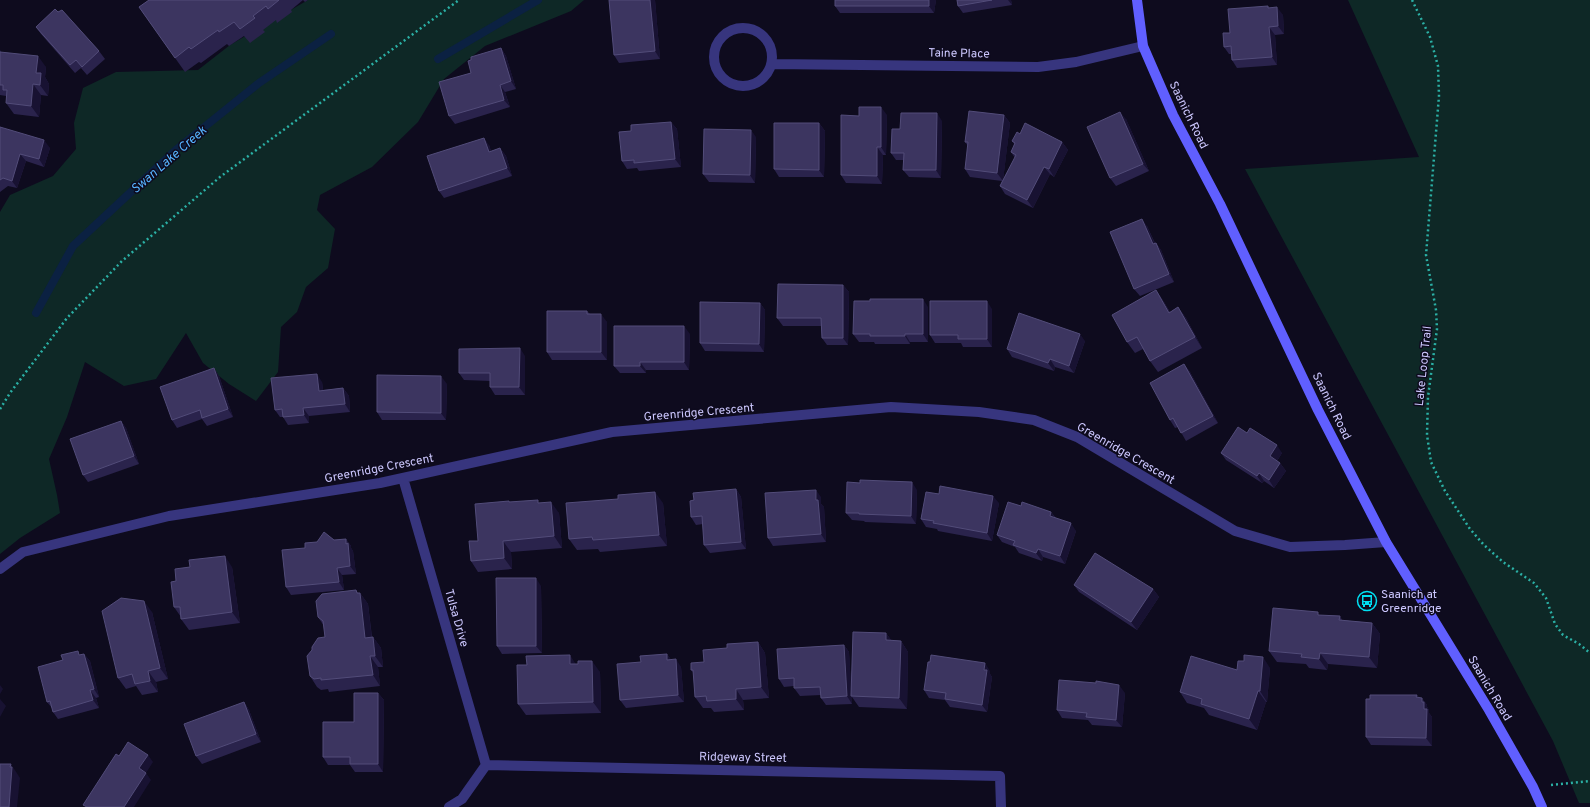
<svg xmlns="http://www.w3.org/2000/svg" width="1590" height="807" viewBox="0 0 1590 807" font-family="Overpass,sans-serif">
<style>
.green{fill:#0e2826}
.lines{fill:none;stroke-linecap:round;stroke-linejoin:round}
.stream{stroke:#0b2142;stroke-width:8}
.path{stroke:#2bb0a5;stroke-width:2.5;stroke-dasharray:2 3;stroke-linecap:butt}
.minor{stroke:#37357e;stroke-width:10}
.secondary{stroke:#605fff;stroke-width:10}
.wall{fill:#2a234c}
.shaded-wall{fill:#181232}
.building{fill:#3c3560;stroke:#524c79}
.labels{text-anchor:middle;stroke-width:3;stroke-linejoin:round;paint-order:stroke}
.street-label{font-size:12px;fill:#cdc8ff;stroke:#0e0b1e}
.poi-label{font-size:12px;fill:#cdc8ff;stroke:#0e0b1e;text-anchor:start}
.water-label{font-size:13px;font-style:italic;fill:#56b4ff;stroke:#0e0b1e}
</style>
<rect width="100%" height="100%" fill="#0e0b1e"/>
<path class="green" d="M308 0H584L571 11 485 46 444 79 418 122 372 167 320 195 317 210 335 229 328 268 306 287 297 312 281 327 278 372 256 401 229 384 203 363 186 333 156 379 124 386 85 362 67 417 49 459 57 495 60 513 20 538 0 554V212L10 195 53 176 76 149 74 123 83 88 116 72 198 70 230 45Z
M1348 0H1590V803H1579L1553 741 1245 169 1419 157Z"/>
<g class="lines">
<path class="stream" d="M438 59 538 0
M36 313 73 246 177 149 259 83 331 34"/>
<path class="path" d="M1412 0 1430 37 1438 66 1439 96 1426 255 1436 310 1437 329 1428 397 1427 435 1431 462 1445 491 1470 529 1484 545 1503 562 1534 583 1546 598 1555 624 1563 635 1579 644 1590 653
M0 409 10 393 67 318 122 261 220 177 459 0
M1551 785 1590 781"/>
<path class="minor" d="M714 57a29 29 0 1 1 58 0a29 29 0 1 1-58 0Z
M772 64 1038 67 1076 62 1143 46
M403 478 486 765
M0 569 23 552 169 516 380 483 612 432 891 407 979 412 1034 420 1077 437 1235 531 1290 547 1345 545 1386 542
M486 765 1000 776 1001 807
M449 807 462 799 486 765"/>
<path class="secondary" d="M1137 0 1143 46 1173 115 1220 204 1318 410 1386 542 1489 710 1533 787 1542 807"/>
</g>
<path class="wall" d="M149 0H308L305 2 303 0 291 10 292 12 277 23 276 20 263 30 265 32 250 43 244 36 229 46 227 44 201 63 199 62 185 72 139 7Z
M609 0H655L660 59 619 63 614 55Z
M835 0H936L934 13H840L835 6Z
M957 0H1011L1012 5 963 13 958 6Z
M1268 6 1269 8 1283 15 1284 34 1275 35 1277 65 1237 68 1232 60 1231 54H1229L1224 47 1230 33Z
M36 27 99 51 105 59 87 75 81 68 75 73 41 34Z
M501 48 506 56 516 89 505 92 510 107 455 124 449 116 471 73V60Z
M0 50 1 52 46 67 45 77 49 84 48 96 41 95 39 117 14 114 6 103V96L0 95Z
M887 115 886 155H883L882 184 846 183 841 175 859 116Z
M1004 115 1010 123 1003 180 1015 158 1011 152 1015 145 1012 141 1020 134 1062 142 1068 150 1054 177 1050 174 1033 208 1005 194 1000 186 1002 181 970 177 965 169 968 146 965 142Z
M1126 119 1149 171 1116 186 1110 178Z
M942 121 941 178 909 177 903 170 904 160H896L891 153 900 129Z
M671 122 677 129 681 167 639 171 637 168 627 169 622 161 631 131Z
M819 123 825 131 824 177H779L774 169Z
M0 127 50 148 44 167 26 161 17 188 8 186 0 192Z
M756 137 755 183 709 182 703 174Z
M489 145 491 151 500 148 506 156 512 176 444 198 439 191Z
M1147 226 1155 243H1156L1161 250 1174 282 1140 296 1134 289Z
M843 285 849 292 848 345H827L822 338 821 326H783L777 318Z
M1156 290 1164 302 1170 312 1178 307 1186 318 1202 348 1158 372 1150 361 1143 349 1135 353 1127 342Z
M760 303 765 310 764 352 705 351 700 343Z
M928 307V342H910V344H875L874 342H859L853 334Z
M992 309V347H963L961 343H935L930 335Z
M587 311 590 314 607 322V360H552L547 352Z
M690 334 689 370H646V373H620L614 366Z
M1085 341 1074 373 1055 367 1054 371 1012 357 1007 349Z
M525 356V395H495L490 387V381L464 380 459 373Z
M1184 364 1190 372 1218 423 1186 441 1178 427 1175 428 1170 420Z
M214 368 219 376 233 417 207 426 202 419 177 428 172 420Z
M322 382 323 390 343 388 349 396 350 412 309 416V423L288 425 283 417H280L275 410Z
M447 384 446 420H382L377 412Z
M121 421 126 428 139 464 88 482 83 475Z
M1247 433 1282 453 1277 461 1280 463 1286 471 1274 488 1264 481 1262 483 1226 460 1221 453Z
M736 489 741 497 746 549 710 553 704 545 703 524 696 525 691 517 694 500Z
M917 490 916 524 865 522 864 521 852 520 846 513Z
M939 494 999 503 992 541 938 531 937 529 926 527 921 519Z
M821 497V504L824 507 826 542 773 546 768 538Z
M510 502 539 503 559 513 562 548 511 552 512 569 478 572 471 561 478 541Z
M663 503 667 546 600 552 598 549 577 550 569 539Z
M1021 506 1051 512 1056 518 1076 531 1065 564 1043 557 1042 561 1019 553 1015 547 1002 542 997 535Z
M346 539 351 546V548L353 551 356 574 342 575 344 590 291 595 286 587 305 548 317 542Z
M232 567 240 623 189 630 181 619V617L174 607 176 581Z
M1074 585 1153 589 1159 597 1137 630 1079 592Z
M541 586 542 653 502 654 497 646Z
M356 590 358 593H360L368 604 372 637H373L381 648 383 667H378L380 686 329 692 328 689 321 690 317 687 310 676 312 650 325 637 324 626 318 617Z
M152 612 168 679 156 682 158 692 142 695 136 686 126 689 118 678Z
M1320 615 1340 616 1342 620 1372 623 1380 634 1377 668 1328 664 1327 670 1309 668 1306 664 1277 662 1269 651Z
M886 633 891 640 901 641 908 652 907 709 859 707 852 697V704L826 705 821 698V695L800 696 794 688V686L784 687 779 679 844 645 849 652 851 688Z
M758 642 765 653 769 698 743 700 744 710 714 712 711 708H703L695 697 694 673 691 670 704 662 727 648Z
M84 654 90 661 99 697 96 698 99 708 58 719 53 712 52 708 47 702 80 655Z
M667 654 671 660 681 667 684 702 626 708 620 700 641 662Z
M1244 661 1270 668 1267 702H1266L1257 730 1209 715 1204 708 1187 703 1180 692 1237 670Z
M576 664 600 672 601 713 526 715 518 704Z
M990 671V674L992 677 987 712 950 707 945 700 929 698 924 690Z
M378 693 384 700 383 772H355L350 765H328L323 757 354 722Z
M1125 693 1122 727 1092 725 1088 720 1062 718 1057 710Z
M1417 695 1419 698H1422L1427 705V707L1429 710V713L1432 717V746L1371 745 1366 737 1370 699Z
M244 702 249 710 261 742 202 764 196 756Z"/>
<path class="shaded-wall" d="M650 0H655L660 59 655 51Z
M929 0H936L934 13 929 6Z
M1008 0H1011L1012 5Z
M1277 7 1283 15 1284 34 1278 26Z
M1269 27 1275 35 1277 65 1272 57Z
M501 48 506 56 516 89 511 81Z
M38 56 46 67 45 77 49 84 48 96 40 85 36 73Z
M33 84 41 95 39 117 31 106Z
M500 85 505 92 510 107 504 100Z
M881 107 887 115 886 155 881 147Z
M1120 112 1126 119 1149 171 1143 164Z
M937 113 942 121 941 178 936 170Z
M1004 115 1010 123 1003 181 997 173Z
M671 122 677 129 681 167 675 159Z
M819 123 825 131 824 177 819 170Z
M751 130 756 137 755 183 750 175Z
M484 138 489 145 494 160 489 152Z
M44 140 50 148 44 167 39 159Z
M1062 142 1068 150 1054 177 1049 169Z
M877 147 883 155 882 184 877 176Z
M500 148 506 156 512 176 507 168Z
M20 154 26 161 17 188 12 181Z
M1044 167 1050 174 1033 208 1027 200Z
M1142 219 1147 226 1158 251 1153 244Z
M1156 243 1161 250 1174 282 1169 274Z
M843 285 849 292 848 345 843 338Z
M1156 290 1164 302 1176 324 1169 313Z
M923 299 928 307V342L923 334Z
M987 301 992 309V347L987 339Z
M760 303 765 310 764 352 759 344Z
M1178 307 1186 318 1202 348 1195 337Z
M601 314 607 322V360L601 352Z
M684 326 690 334 689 370 684 362Z
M905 334 910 342V344L905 336Z
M1080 334 1085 341 1074 373 1069 366Z
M520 348 525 356V395L519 387Z
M1050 359 1055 367 1054 371 1048 363Z
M640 362 646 370V373L640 366Z
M1184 364 1190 372 1218 423 1213 416Z
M214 368 219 376 233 417 228 409Z
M317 374 322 382 324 399 319 391Z
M441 376 447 384 446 420 441 413Z
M343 388 349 396 350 412 345 404Z
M303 408 309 416V423L304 415Z
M121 421 126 428 139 464 134 456Z
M1277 445 1282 453 1275 464 1270 456Z
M1280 463 1286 471 1274 488 1269 480Z
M1259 473 1264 481 1262 483 1257 476Z
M912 482 917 490 916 524 911 516Z
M736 489 741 497 746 549 741 542Z
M816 490 821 497V504L824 507 826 542 821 534Z
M655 492 663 503 667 546 659 535Z
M993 496 999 503 992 541 987 533Z
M551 502 559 513 562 548 554 536Z
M1051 512 1056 519 1050 516Z
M1071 523 1076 531 1065 564 1060 556Z
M346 539 351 546V548L353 551 356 574 350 566Z
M503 541 511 552 512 569 504 558Z
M1038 549 1043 557 1042 561 1036 553Z
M225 556 232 567 240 623 232 612Z
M337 568 342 575 344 590 339 582Z
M536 578 541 586 542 653 536 646Z
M1153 589 1159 597 1137 630 1131 622Z
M356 590 361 596 360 593 368 604 373 649 365 638Z
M144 601 152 612 168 679 160 668Z
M1372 623 1380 634 1377 668 1369 657Z
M886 633 894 644 886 640Z
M373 637 381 648 383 667 375 656Z
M901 641 908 652 907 709 899 698Z
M758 642 765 653 769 698 761 687Z
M844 645 849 652 852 696H851L852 697V704L847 696Z
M1320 653 1328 664 1327 670 1319 659Z
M84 654 90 661 99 697 94 689Z
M667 654 672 661 667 660Z
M570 655 577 666 570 664Z
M370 656 378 667 380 686 373 675Z
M1263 657 1270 668 1267 702 1260 691Z
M676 659 681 667 684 702 678 695Z
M592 661 600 672 601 713 593 702Z
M985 663 990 671V674L992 677 987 712 982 705Z
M148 671 156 682 158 692 150 681Z
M0 685 3 689 0 694Z
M1119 685 1125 693 1122 727 1116 720Z
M736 689 743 700 744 710 736 699Z
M90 690 96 698 99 708 93 700Z
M1258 691 1266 702 1257 730 1249 719Z
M378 693 384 700 383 772 378 764Z
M1417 695 1422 702V698L1427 705V707L1429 710V713L1432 717V746L1426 738 1416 697Z
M0 699 6 706 0 717Z
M244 702 249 710 261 742 256 734Z
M148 755 153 762 146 773 151 780 134 807H124L139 768Z
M11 764 20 778 17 807H9Z"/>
<path class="building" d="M149 0H279L268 9 266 6 253 16 255 18 240 29 234 22 219 32 218 30 191 49 189 47 175 58 139 7Z
M609 0H650L655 51 614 55Z
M835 0H929V6H835Z
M957 0H992L958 6Z
M1268 6V8L1277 7 1278 26 1269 27 1272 57 1232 60 1231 46 1224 47 1223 33H1230L1228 9Z
M55 9 58 12 62 10 99 51 82 67 76 60 70 65 36 27Z
M501 48 511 81 500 85 504 100 449 116 439 82 471 73 468 61 471 60V57Z
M0 52 38 56 36 73H41L40 85 33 84 31 106 6 103 7 90H3V85H0Z
M859 107H881V147H877V176L841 175V115L859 116Z
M969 111 1004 115 997 173 965 169 968 142H965Z
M1120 112 1143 164 1110 178 1087 127Z
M901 113H937L936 170H903L904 153H891L892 129H900Z
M671 122 675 159 634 163V160L622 161 619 132 631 131V125Z
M774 123H819V170L774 169Z
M1025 123 1062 142 1049 169 1044 167 1027 200 1000 186 1016 155 1011 152 1015 143 1012 141 1017 132 1020 134Z
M0 127 44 140 39 159 20 154 12 181 3 178 0 180Z
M704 129 751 130 750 175 703 174Z
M484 138 489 152 500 148 507 168 439 191 427 156Z
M1142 219 1153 244 1156 243 1169 274 1134 289 1110 232Z
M778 284 843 285V338H822L821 318H777Z
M1156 290 1169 313 1178 307 1195 337 1150 361 1137 337 1127 342 1112 315Z
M870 299H923V334H905V336H870V334H853L854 301H870Z
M930 301H987V339H958V335H930Z
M700 302 760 303 759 344 700 343Z
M547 311H587V314H601V352H547Z
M1019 313 1080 334 1069 366 1050 359 1048 363 1007 349Z
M614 326H684V362H640V366H614Z
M520 348 519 387H490V373H459V349Z
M1184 364 1213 416 1181 433 1173 418 1170 420 1150 383Z
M214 368 228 409 202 418 200 410 172 420 160 387Z
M317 374 319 391 343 388 345 404 303 408 304 415 283 417 282 409 275 410 271 378Z
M377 375 441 376V413L377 412Z
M121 421 134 456 83 475 70 439Z
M1238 427 1247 433 1250 428 1277 445 1270 456 1280 463 1269 480 1259 473 1257 476 1221 453Z
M860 480 912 482 911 516 859 514V513H846L847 482 860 483Z
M940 486 993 496 987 533 933 523 934 521 921 519 926 492 939 494Z
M736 489 741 542 704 545 702 516 691 517 690 501 694 500 693 493Z
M816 490V500H818L821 534 768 538 765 493Z
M655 492 659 535 593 540 592 537 569 539 566 503 618 499V495Z
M538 500V503L551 502 554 536 503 541 504 558 471 561 469 541H478L475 504 509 501V502Z
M1008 502 1021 506 1022 502 1051 512 1050 516 1071 523 1060 556 1038 549 1036 553 1013 545 1015 541 997 535Z
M324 532 334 540 346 539V544L348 543 350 566 337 568 339 582 286 587 282 550 305 548V543L317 542Z
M1095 553 1153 589 1131 622 1074 585Z
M225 556 232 612 181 619 180 607H174L171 582 176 581 175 569 190 567 189 560Z
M496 578H536V646H497Z
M356 590 357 593H360L365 638 373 637 375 656H370L373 675 321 680V678L314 679 310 676 307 656 312 650V647L318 638 325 637 323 621 318 617 316 601 322 594Z
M121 598 144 601 160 668 148 671 150 681 135 684 132 674 118 678 102 611Z
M1273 608 1318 612V615L1340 616 1339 620 1372 623 1369 657 1320 653 1319 659 1301 657 1302 654 1269 651Z
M853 632 886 633V640L901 641 899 698 851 696Z
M758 642 761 687 736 689V699L707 701 706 696 695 697 693 670H691V663L704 662 703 650 727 648V644Z
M844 645 847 696 821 698 820 687 794 688V678L779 679 777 649Z
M78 651 79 655 84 654 94 689 90 690 93 700 53 712 50 701 47 702 38 667 63 660 61 655Z
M667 654V660L676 659 678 695 620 700 617 664 641 662 640 656Z
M570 655V664H578V661H592L593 702 518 704 517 665H527L526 656Z
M931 655 985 663 984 670H987L982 705 945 699 946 693 924 690 928 662H930Z
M1244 655 1263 657 1260 691H1258L1249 719 1201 704 1202 699 1180 692 1191 656 1237 670 1238 661H1244Z
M1059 680 1096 683V681L1119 685 1116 720 1086 717 1087 713 1057 710Z
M354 693H378V764H350V757H323V722H354Z
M1370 695H1417L1416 697 1422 698V702H1424V709H1427L1426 738 1366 737V699H1370Z
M244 702 256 734 196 756 184 724Z
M128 742 148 755 139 768 146 773 124 807H87L83 805 116 754 119 756Z
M0 764H11L10 767H12L9 807H0Z"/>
<defs>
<symbol id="bus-ring" viewBox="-11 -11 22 22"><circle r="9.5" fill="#0e0b1e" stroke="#00e0f3" stroke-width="1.5"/><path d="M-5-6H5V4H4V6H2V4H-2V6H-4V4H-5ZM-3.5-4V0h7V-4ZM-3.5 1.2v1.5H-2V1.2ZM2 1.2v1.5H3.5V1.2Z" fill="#00e0f3"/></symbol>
</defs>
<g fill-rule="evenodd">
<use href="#bus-ring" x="1356" y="590" width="22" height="22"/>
</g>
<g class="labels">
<g class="street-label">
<text transform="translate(959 53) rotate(1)" y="4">Taine Place</text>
<text transform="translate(1189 115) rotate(64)" y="4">Saanich Road</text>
<text transform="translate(1423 366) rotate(-84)" y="4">Lake Loop Trail</text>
<text transform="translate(1332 406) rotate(64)" y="4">Saanich Road</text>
<text transform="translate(699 412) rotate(-5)" y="4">Greenridge Crescent</text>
<text transform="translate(1126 453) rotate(30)" y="4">Greenridge Crescent</text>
<text transform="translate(379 468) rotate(-11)" y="4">Greenridge Crescent</text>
<text transform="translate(457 618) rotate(74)" y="4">Tulsa Drive</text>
<text transform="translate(1490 688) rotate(59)" y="4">Saanich Road</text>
<text transform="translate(743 757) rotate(1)" y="4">Ridgeway Street</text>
</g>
<g class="poi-label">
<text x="1381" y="598">Saanich at<tspan x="1381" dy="14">Greenridge</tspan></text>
</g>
<g class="water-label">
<text transform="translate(168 159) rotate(-41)" y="5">Swan Lake Creek</text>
</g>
</g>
</svg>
